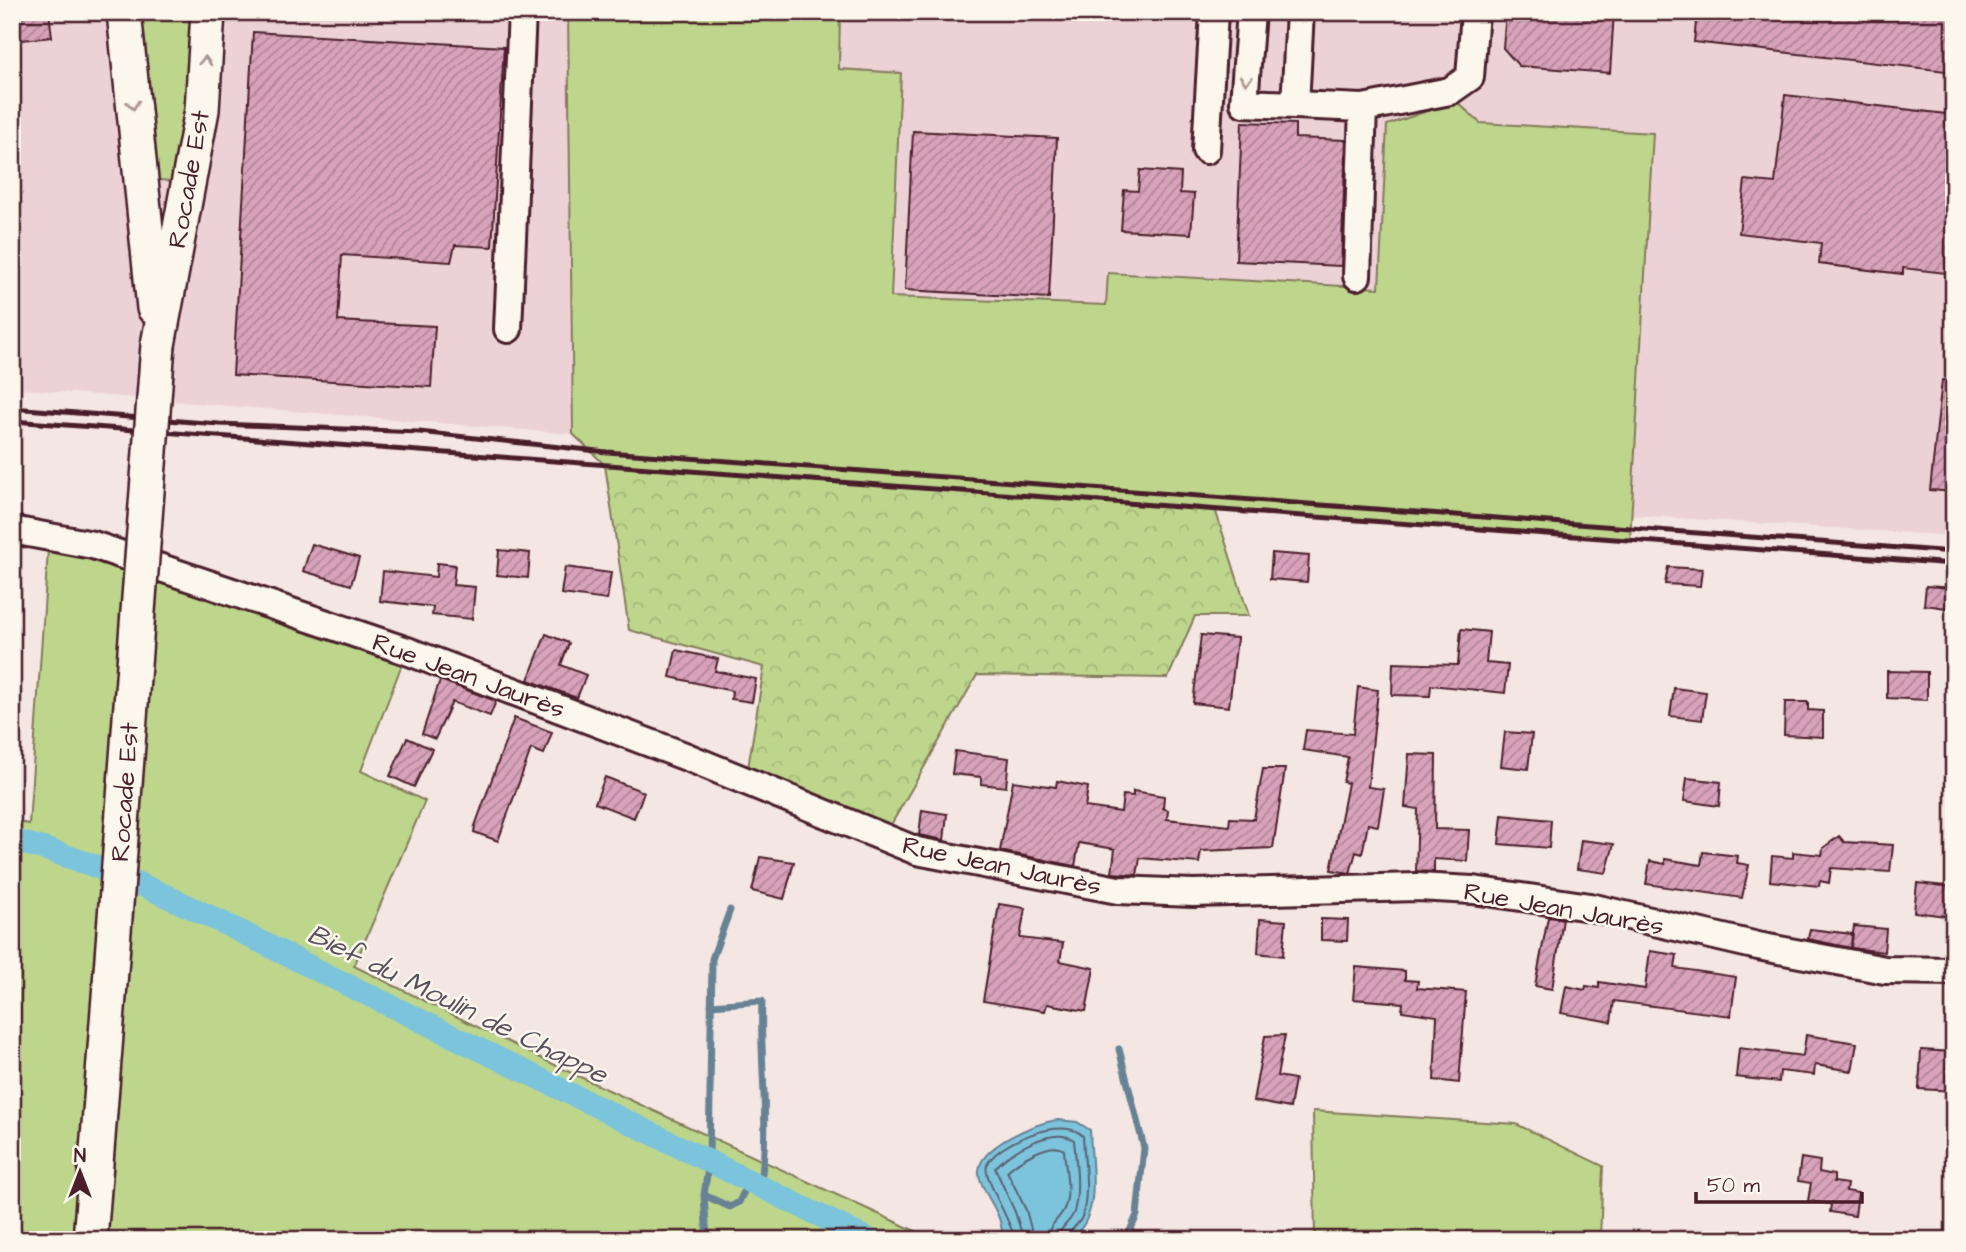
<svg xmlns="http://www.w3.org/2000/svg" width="1966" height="1252" viewBox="0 0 1966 1252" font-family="'Architects Daughter',sans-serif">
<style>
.built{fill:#ecd2d6}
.green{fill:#bdd68c;stroke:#847a5c;stroke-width:2}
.forest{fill:url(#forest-crowns);stroke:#847a5c;stroke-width:2}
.water{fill:#7bc4dc;stroke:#678295;stroke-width:2}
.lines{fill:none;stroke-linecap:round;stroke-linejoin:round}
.shore{stroke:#5e6172;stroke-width:2}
.stream{stroke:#678295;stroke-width:7}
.canal{stroke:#7bc4dc;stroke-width:23}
.building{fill:url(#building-hatch);stroke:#4a1f2b;stroke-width:2}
.minor-casing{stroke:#4a1f2b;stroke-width:32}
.major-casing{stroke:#4a1f2b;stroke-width:38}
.minor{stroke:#fbf7ec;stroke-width:26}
.major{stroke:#fbf7ec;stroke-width:33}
.rail{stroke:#4a1f2b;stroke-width:5}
.major-bridge-casing{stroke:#4a1f2b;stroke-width:38;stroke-linecap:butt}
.major-bridge{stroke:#fbf7ec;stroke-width:33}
.oneway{stroke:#ab9695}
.labels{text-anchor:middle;stroke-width:5;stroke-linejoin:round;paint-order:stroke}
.street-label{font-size:26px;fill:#4a1f2b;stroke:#fbf7ec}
.water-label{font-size:28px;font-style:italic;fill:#595160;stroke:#fbf7ec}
</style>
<defs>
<pattern id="forest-crowns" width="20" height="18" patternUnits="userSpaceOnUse" patternTransform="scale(1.75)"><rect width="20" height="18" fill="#bdd68c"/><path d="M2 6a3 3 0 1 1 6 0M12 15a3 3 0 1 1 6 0" fill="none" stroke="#a4b779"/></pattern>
<pattern id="building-hatch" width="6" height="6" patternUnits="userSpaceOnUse" patternTransform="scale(1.75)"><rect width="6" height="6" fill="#d8a3ba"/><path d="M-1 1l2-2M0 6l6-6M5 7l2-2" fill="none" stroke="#b18497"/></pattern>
</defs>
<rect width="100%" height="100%" fill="#f4e6e2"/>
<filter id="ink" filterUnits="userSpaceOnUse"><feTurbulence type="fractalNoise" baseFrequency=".0143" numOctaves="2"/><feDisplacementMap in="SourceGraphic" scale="14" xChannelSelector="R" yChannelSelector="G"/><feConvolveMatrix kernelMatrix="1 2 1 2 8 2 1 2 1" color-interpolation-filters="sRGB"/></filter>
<g filter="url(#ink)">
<path class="built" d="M12 12H568L573 434 12 388Z
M840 12H1954V536L1631 515 1653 133 1479 123 1380 267 1379 288 1109 273 1106 305 891 297 901 73 839 69Z"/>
<path class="green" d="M132 12H200L181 182 149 179Z
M568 12H840L839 69 901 73 891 297 1106 305 1108 273 1379 288 1387 125 1456 101 1480 123 1653 133 1630 540 605 465 573 434Z
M49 536 407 651 361 771 425 801 354 966 565 1070 935 1240H12V821L29 824Z
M1313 1111 1516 1124 1603 1166 1600 1240H1315Z"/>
<path class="forest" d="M605 465 1215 509 1249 616H1195L1168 678 977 675 884 837 746 781 764 667 629 630Z"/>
<path class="water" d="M1058 1120 1077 1122 1090 1130C1091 1167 1103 1216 1070 1240 1049 1240 1020 1245 1002 1233 1001 1209 981 1193 979 1174 976 1147 1037 1122 1058 1120Z"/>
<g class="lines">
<path class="shore" d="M1015 1240C1013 1224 982 1177 987 1165 996 1143 1064 1115 1083 1136 1084 1162 1090 1192 1082 1217 1078 1226 1068 1230 1067 1240
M1024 1240 1015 1212 995 1168C1010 1151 1053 1126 1074 1140 1076 1163 1080 1190 1074 1212 1070 1224 1059 1226 1058 1240
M1034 1240 1026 1210 1007 1171C1018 1161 1051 1140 1064 1150 1065 1167 1072 1196 1063 1211 1056 1223 1048 1225 1047 1240"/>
<path class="stream" d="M711 1005 762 1001C759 1063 771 1126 760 1186
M1119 1049 1144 1148 1137 1215 1126 1240
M704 1195 730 1207 739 1202 749 1181
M707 1240 704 1195 709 1161 712 959 730 910"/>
<path class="canal" d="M12 840C135 871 243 935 356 989 527 1073 699 1156 870 1240"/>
</g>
<path class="building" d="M12 12H49L52 37 12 41Z
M1506 12H1614L1610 73 1519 66 1503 48Z
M1697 12H1954V72L1694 42Z
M253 32 504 47 492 247 455 245 451 262 342 255 338 321 435 326 431 387 233 375Z
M1785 95 1954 115V274L1903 268V274L1819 264 1821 243 1739 233 1745 180 1775 183Z
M1242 122 1295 124V138L1346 140 1341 266 1236 261Z
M913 131 1057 138 1049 298 905 290Z
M1140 170 1181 173 1180 193 1194 194 1191 234 1121 230 1124 190 1138 191Z
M1942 380 1954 381V492L1930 490Z
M312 544 359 558 351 585 303 571Z
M499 550 530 553 528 578 497 575Z
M1272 553 1309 556 1307 582 1270 579Z
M437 563 455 565 453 585 475 587 472 619 432 615 433 607 380 601 383 571 436 577Z
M565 567 611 573 607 600 561 594Z
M1668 567 1702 569 1700 586 1665 584Z
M1926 586 1954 588V609L1924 605Z
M1461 629 1489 632 1486 663 1508 665 1505 693 1431 685 1430 696 1392 695 1393 663 1458 665Z
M546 634 569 643 561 665 586 675 577 698 528 680Z
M1201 635 1237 638 1229 707 1193 703Z
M676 650 718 659 715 671 756 679 752 702 731 699 732 691 670 677Z
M1887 671 1927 672V700L1887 698Z
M440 680 496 701 490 716 452 702 435 739 422 734Z
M1358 687 1378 690 1368 787 1384 789 1378 826 1368 824 1362 854 1356 852 1350 873 1331 870 1348 783 1343 782 1348 757 1303 750 1306 730 1353 734Z
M1674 688 1706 692 1702 720 1670 716Z
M1785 702H1808V710L1823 711V737L1784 735Z
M514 718 552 732 544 754 531 749 498 841 474 832 475 826Z
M1505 732 1532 734 1528 769 1501 766Z
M407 738 432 749 414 787 390 776Z
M955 751 1009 758 1006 787 981 784V777L952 774Z
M1409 754 1436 755 1435 829 1469 830 1467 861 1434 859V872L1416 871 1418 809 1405 807Z
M1263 769H1285L1273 848 1201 851 1199 863 1140 858 1137 875 1112 873 1115 849 1079 843 1075 866 1000 851 1013 781 1056 787 1057 781 1088 787 1085 807 1121 812 1123 795 1133 796V791L1164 796 1163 808 1168 810 1167 819 1229 826 1230 818 1254 819Z
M605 777 644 792 634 818 595 803Z
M1687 778 1721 782 1719 806 1684 801Z
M922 810 947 814 944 840 919 835Z
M1502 815 1551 820 1549 848 1499 844Z
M1839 836 1844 842 1893 845 1890 872 1831 868 1829 883 1820 881 1819 886 1770 881 1772 856 1793 858V852L1822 855 1823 848Z
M1581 840 1614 844 1606 873 1577 869Z
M1703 852 1738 856 1737 863 1749 865 1742 898 1646 884 1650 861 1665 864V859L1701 865Z
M760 857 794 862 784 899 752 891Z
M1917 883 1954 887V917L1914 912Z
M999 904 1025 908 1020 938 1063 943 1060 961 1094 968 1086 1011 1047 1004 1045 1011 983 1001Z
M1548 917 1563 919 1552 989 1535 986Z
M1260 919 1286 921 1283 956 1258 953Z
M1321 919 1348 920 1347 941 1321 940Z
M1854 926 1886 929 1884 952 1851 948Z
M1810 929 1852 934 1851 948 1808 939Z
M1650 951 1677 955 1675 968 1736 977 1731 1016 1614 1001 1611 1022 1561 1013 1566 986 1585 990 1586 986 1599 988V982L1645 989Z
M1356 967 1405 971V980L1418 981 1417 988 1466 992 1459 1083 1434 1080 1437 1016 1402 1011 1403 1003 1353 999Z
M1285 1035 1277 1076 1295 1079 1290 1108 1253 1101 1265 1036Z
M1806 1035 1857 1043 1852 1071 1815 1065 1814 1075 1780 1071 1779 1082 1736 1077 1739 1048 1803 1056Z
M1921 1050 1954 1052V1091L1919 1089Z
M1801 1158 1820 1161 1819 1172 1834 1175V1182L1847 1184 1846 1191 1858 1193 1855 1216 1830 1212 1831 1204 1808 1201 1811 1183 1798 1181Z"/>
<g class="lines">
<defs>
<path id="minor" d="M1251 12 1244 103 1295 105 1300 12
M1295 105 1363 108 1357 276
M1363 108 1450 91 1470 77 1475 12
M1206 150 1214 12
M508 329 522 12
M12 530 93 545 407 651 687 757 917 851 1118 890 1193 893 1417 887 1473 890 1590 907 1758 946 1885 970 1954 971"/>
<path id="major" d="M124 12 154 308
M158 345 202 110 208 12
M90 1240 111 971"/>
</defs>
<use href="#minor" class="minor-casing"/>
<use href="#major" class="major-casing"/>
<use href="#minor" class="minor"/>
<use href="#major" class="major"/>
<path class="rail" d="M12 408 219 424 419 432 607 452 1954 552
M12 421 1954 564"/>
<defs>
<path id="major-bridge" d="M111 971 158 345"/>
</defs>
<use href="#major-bridge" class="major-bridge-casing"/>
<use href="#major-bridge" class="major-bridge"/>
</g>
<defs><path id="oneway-chevron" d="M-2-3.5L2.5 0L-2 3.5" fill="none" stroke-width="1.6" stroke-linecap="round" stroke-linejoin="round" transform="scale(1.75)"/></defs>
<g class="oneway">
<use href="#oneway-chevron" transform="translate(205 61) rotate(-87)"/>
<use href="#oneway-chevron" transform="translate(1246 80) rotate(94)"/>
<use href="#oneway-chevron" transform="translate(133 105) rotate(84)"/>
</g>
</g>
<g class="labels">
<g class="street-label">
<text transform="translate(188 179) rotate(-80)" y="9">Rocade Est</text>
<text transform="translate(469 675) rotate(20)" y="9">Rue Jean Jaurès</text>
<text transform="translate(124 792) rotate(-86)" y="9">Rocade Est</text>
<text transform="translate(1002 865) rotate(12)" y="9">Rue Jean Jaurès</text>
<text transform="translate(1564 908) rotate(10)" y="9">Rue Jean Jaurès</text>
</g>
<g class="water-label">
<text transform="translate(458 1003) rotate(26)" y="10">Bief du Moulin de Chappe</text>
</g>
</g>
<rect width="1966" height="1252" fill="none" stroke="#fbf7ec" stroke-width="42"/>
<rect x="21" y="21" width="1924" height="1210" fill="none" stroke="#4a1f2b" stroke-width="2.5" filter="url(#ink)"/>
<g transform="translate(80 1172)" stroke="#fbf7ec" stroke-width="5" paint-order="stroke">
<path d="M0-5L12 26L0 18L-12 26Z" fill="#4a1f2b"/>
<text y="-10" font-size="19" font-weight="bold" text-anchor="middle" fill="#4a1f2b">N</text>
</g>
<path d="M1696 1192v10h166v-10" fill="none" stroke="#4a1f2b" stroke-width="3.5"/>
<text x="1707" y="1192" font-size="21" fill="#4a1f2b" stroke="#fbf7ec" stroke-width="5" paint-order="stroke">50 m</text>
</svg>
